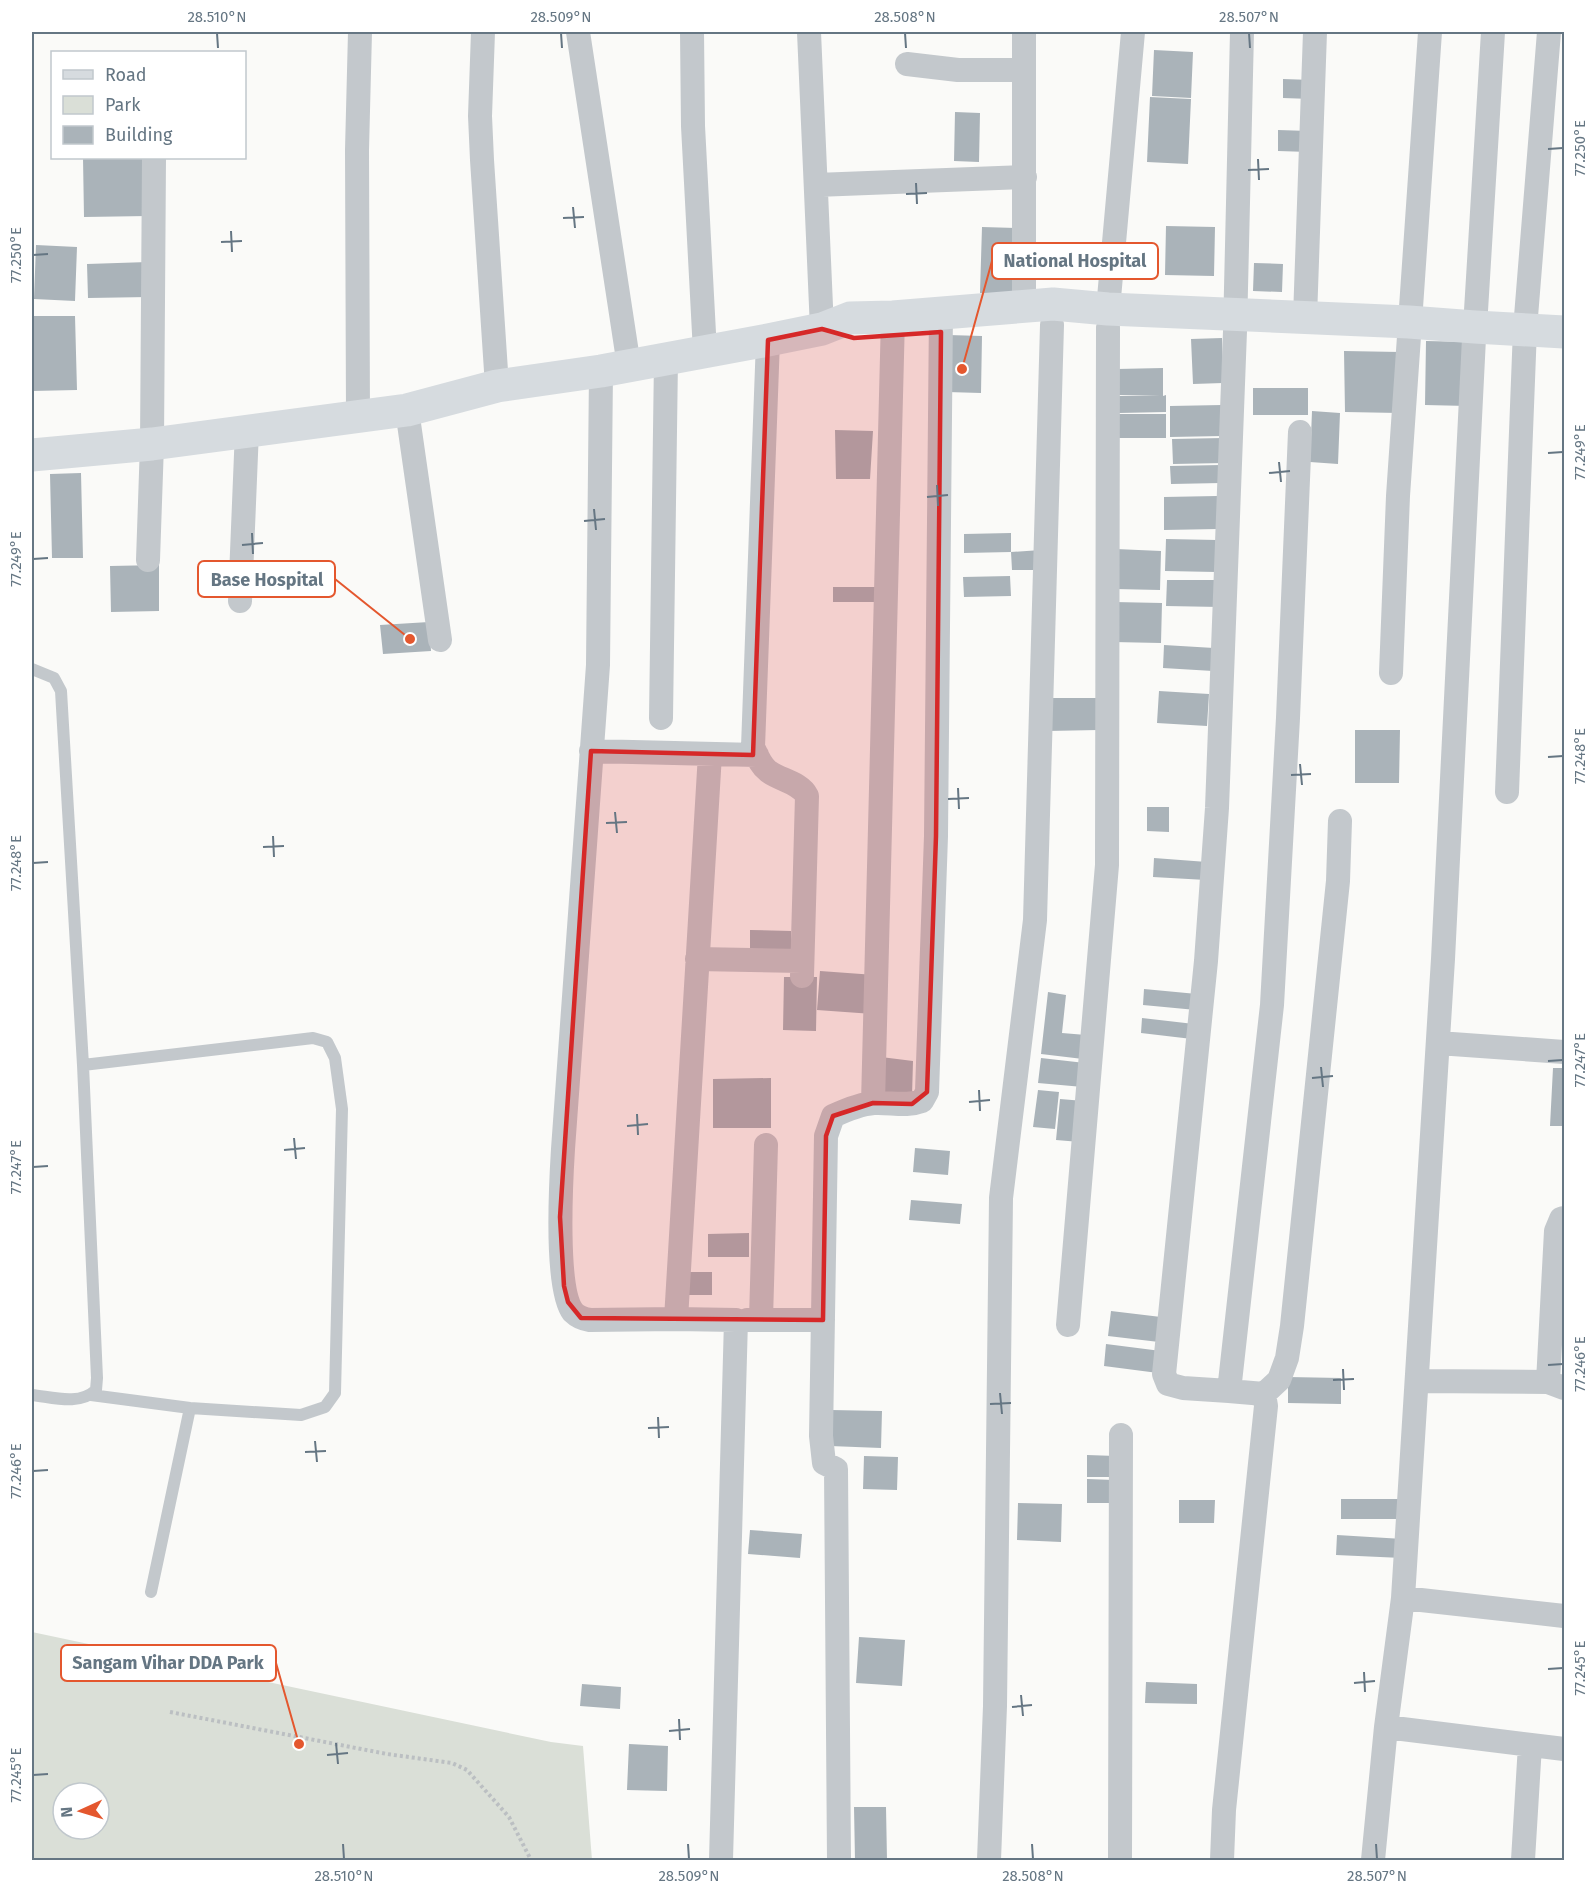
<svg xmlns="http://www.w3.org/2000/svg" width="1596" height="1892" viewBox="0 0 1596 1892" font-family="'Fira Sans',sans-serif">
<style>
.green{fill:#dadfd7;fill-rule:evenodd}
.building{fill:#aab3b9}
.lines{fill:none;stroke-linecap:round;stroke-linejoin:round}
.path{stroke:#bbbfc2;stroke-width:4;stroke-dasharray:3 3;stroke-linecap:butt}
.lane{stroke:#c3c8cc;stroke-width:12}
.street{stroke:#c3c8cc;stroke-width:24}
.secondary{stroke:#d6dbdf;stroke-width:33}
.marked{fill:#d62828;fill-opacity:0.2;stroke:#d62828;stroke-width:4.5;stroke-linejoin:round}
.ticks{fill:none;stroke:#657683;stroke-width:2}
.leader{fill:none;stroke:#e4572e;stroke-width:2}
.callout-dot{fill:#e4572e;stroke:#fff;stroke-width:2}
.callout{fill:#fff;stroke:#e4572e;stroke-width:2}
.callout-label{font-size:18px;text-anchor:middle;font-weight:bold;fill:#657683}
.neatline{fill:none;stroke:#657683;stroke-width:2}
.ticks-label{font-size:15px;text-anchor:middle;fill:#657683}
</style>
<rect width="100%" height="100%" fill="#fafaf8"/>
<path class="green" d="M32 1632 551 1742 583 1746 592 1860H32ZM63 1793H99V1829H63Z"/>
<path class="building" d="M1154 50 1193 52 1191 98 1152 96Z
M1283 79 1312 80 1311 99 1283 98Z
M1150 97 1191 99 1188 164 1147 162Z
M955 112 980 113 979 162 954 161Z
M1278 130 1309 131V152L1278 151Z
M83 158H147L148 216 84 217Z
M1166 226 1215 227 1214 276 1165 275Z
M982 227 1016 228 1013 294 980 293Z
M36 245 77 247 75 301 34 299Z
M148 262 149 297 88 298 87 264Z
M1254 263 1283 264 1282 292 1253 291Z
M32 316H75L77 390 32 391Z
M948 335 982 336 981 393 947 392Z
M1222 338 1223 383 1193 384 1191 339Z
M1426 341 1469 342 1468 406 1425 405Z
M1344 351 1400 352 1399 413 1345 412Z
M1163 368V396L1166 395V412L1119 413V396L1160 395H1117V369Z
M1253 388H1308V415H1253Z
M1222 405V436L1170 437V406Z
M1312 411 1340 413 1338 464 1310 462Z
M1118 414H1166V438H1117Z
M835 430 873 431 870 479H836Z
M1223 438 1224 463 1173 464 1172 439Z
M1221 465V483L1171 484 1170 466Z
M81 473 83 558H52L50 474Z
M1217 496 1218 529 1164 530V497Z
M1011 533V552L964 553V534Z
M1166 539 1217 540 1216 572 1165 571Z
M1116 549 1161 551 1160 590 1115 589Z
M1041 550V570H1012L1011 552Z
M159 565V611L111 612 110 566Z
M1010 576 1011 596 964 597 963 577Z
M1167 580H1220V607L1166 606Z
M833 587H885L886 602H833Z
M1114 602 1162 603 1161 643 1113 642Z
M429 622 431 651 383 654 380 625Z
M1164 645 1214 648 1213 671 1163 668Z
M1159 691 1209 694 1207 726 1157 723Z
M1048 698H1098V730L1047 731Z
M1355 730H1400L1399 783H1355Z
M1147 807H1169V832L1147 831Z
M1154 858 1207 862 1206 880 1153 877Z
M750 930 791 931V955L750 954Z
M820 971 875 975 873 1014 817 1010Z
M784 977H817L816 1031 783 1030Z
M1144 989 1197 994 1196 1010 1143 1005Z
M1048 992 1066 995 1062 1033 1086 1035 1083 1059 1041 1054Z
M1142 1018 1194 1024 1192 1039 1141 1033Z
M881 1057 913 1061 912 1096 879 1093Z
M1041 1058 1085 1063 1083 1087 1038 1083Z
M1553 1068H1564V1126H1550Z
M771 1078V1128H713V1079Z
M1038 1090 1059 1092 1055 1129 1033 1127Z
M1060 1099 1084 1101 1080 1142 1056 1140Z
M915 1148 950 1151 948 1175 913 1172Z
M911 1200 962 1204 960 1224 909 1220Z
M749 1233V1257H708V1234Z
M682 1272H712V1295H681Z
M1111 1311 1161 1317 1159 1342 1108 1336Z
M1106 1344 1161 1351 1158 1373 1104 1366Z
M1288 1377 1341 1378V1404L1288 1403Z
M831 1410 882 1411 881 1448 830 1446Z
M1087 1455 1116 1456V1477H1087Z
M864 1456 898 1457 897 1490 863 1489Z
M1087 1479 1114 1480V1503H1087Z
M1341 1499H1405V1519H1341Z
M1179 1500H1215L1214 1523H1179Z
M1018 1503 1062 1504 1061 1542 1017 1540Z
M750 1530 802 1534 800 1558 748 1554Z
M1337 1535 1403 1539 1402 1558 1336 1555Z
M859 1637 905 1640 902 1686 856 1683Z
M1146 1682 1197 1684V1704L1145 1703Z
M582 1684 621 1687 620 1709 580 1706Z
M629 1744 668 1746 667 1791 627 1790Z
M854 1807H886L887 1860H855Z"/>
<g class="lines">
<path class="path" d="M170 1712 387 1754 452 1763 467 1770 509 1817 531 1860"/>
<path class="lane" d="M32 669 54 678 61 691 83 1065 97 1378 96 1390C79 1406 52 1397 32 1395
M83 1065 313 1038 327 1042 335 1058 342 1109 335 1393 325 1407 301 1415 190 1408 91 1395
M151 1592 190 1408"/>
<path class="street" d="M483 32 480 116 482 160 497 386
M578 32 629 366
M692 32 693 126 705 352
M809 32 822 329
M1024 32V307
M907 64 958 70H1024
M816 185 1025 177
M1108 309 1133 32
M1305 318 1315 32
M1475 327 1493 32
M768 340 753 747C757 755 760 765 768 771 779 780 800 782 807 796L802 976
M601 371 598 665 563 1149C561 1181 555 1289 573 1312 578 1317 583 1319 590 1320L676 1319 736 1320 721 1860
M407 410 440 640
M358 416 357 150 360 32
M148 560 152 444 154 158
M240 601 247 430
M1391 673 1398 496 1430 32
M661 718 666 359
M591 751 757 755
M1507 792 1525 329 1549 32
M697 959 802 961
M1438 1043 1564 1052
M873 1103 893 317
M1564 1218 1561 1219 1556 1231 1548 1382 1564 1388
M676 1319 710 754
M761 1319 766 1145
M747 1320H823
M1068 1325 1107 865 1108 328
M1417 1381 1548 1382
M1229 1391 1183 1388 1168 1384 1164 1374 1206 961 1217 808 1235 331 1242 32
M1264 1394 1279 1380 1287 1358 1292 1326 1338 881 1340 821
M1403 1598 1564 1616
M1386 1727 1564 1749
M839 1860 836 1469 824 1463 821 1436 826 1136 833 1116C846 1110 860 1104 874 1103 891 1102 906 1107 922 1101L927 1092 936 836 941 312
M989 1860 995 1706 1001 1198 1035 920 1052 325
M1120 1860 1121 1435
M1222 1860 1224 1810 1266 1406 1264 1394 1229 1391 1272 1005 1288 718 1300 432
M1373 1860 1386 1727 1403 1598 1443 959 1474 338
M1523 1860 1530 1745"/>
<path class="secondary" d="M32 455 152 444 407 410 497 386 601 371 768 340 822 329 850 318 893 317 1053 304 1108 309 1409 322 1475 327 1564 332"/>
</g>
<path class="marked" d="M822 329 854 338 941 332 936 836 927 1092 912 1104 873 1103 833 1116 826 1136 823 1320 581 1318 568 1302 564 1286 560 1217 591 751 753 755 768 340Z"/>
<path class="ticks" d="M217 33 218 48M561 33 562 48M905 33 906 48M1249 33 1250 48M1548 149 1563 148M1258 159 1259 180M1248 170 1269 169M916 183 917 204M906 194 927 193M573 207 575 228M563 218 584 217M231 231 232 252M221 242 242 241M33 255 48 254M1548 453 1563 452M1279 462 1281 482M1269 473 1290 471M937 485 938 506M927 497 948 495M594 509 596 530M584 521 605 519M252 533 253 554M242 545 263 543M33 559 48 558M1548 757 1563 756M1300 764 1302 785M1291 775 1311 774M958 788 959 809M948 799 969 798M615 812 617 833M606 823 627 822M273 836 274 857M263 847 284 846M33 863 48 862M1548 1061 1563 1060M1321 1067 1323 1087M1312 1078 1333 1076M979 1090 980 1111M969 1102 990 1100M637 1114 638 1135M627 1126 648 1124M294 1138 296 1159M284 1150 305 1148M33 1167 48 1166M1548 1365 1563 1364M1343 1369 1344 1390M1333 1380 1354 1379M1000 1393 1002 1414M990 1404 1011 1403M658 1417 659 1438M648 1428 669 1427M315 1441 317 1462M305 1452 326 1451M33 1471 48 1470M1548 1669 1563 1668M1364 1672 1365 1692M1354 1683 1375 1681M1021 1695 1023 1716M1012 1707 1032 1705M679 1719 680 1740M669 1731 690 1729M336 1743 338 1764M327 1755 348 1753M33 1775 48 1774M343 1844 344 1859M688 1844 689 1859M1032 1844 1033 1859M1376 1844 1377 1859"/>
<path class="leader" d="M962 369L992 261M410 639L335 579M299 1744L276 1663"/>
<g class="callout-dot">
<circle cx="962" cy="369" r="6"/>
<circle cx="410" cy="639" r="6"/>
<circle cx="299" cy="1744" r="6"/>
</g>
<g class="callout">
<rect x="992" y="243" width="166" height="36" rx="6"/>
<rect x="198" y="561" width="137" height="36" rx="6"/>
<rect x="61" y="1645" width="215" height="36" rx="6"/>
</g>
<g class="callout-label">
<text x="1075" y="267">National Hospital</text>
<text x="267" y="586">Base Hospital</text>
<text x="168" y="1669">Sangam Vihar DDA Park</text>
</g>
<rect width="1596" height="1892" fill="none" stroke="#ffffff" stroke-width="66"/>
<rect x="51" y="51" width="195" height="108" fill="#ffffff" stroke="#c1c8cd" stroke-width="1.5"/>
<rect x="63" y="70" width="30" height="9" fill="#d6dbdf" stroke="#c1c8cd" stroke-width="1.5"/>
<text x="105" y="81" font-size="18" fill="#657683">Road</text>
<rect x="63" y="96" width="30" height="18" fill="#dadfd7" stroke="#c1c8cd" stroke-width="1.5"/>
<text x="105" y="111" font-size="18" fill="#657683">Park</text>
<rect x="63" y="126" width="30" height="18" fill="#aab3b9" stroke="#c1c8cd" stroke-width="1.5"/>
<text x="105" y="141" font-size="18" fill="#657683">Building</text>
<g transform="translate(81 1811) rotate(266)"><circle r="28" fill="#ffffff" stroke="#c1c8cd" stroke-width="1.5"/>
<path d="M0-4.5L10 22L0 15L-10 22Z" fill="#e4572e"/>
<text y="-9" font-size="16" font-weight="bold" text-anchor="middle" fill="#657683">N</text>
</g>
<rect x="33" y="33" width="1530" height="1826" class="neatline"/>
<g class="ticks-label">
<text x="217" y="22">28.510°N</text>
<text x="561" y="22">28.509°N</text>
<text x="905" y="22">28.508°N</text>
<text x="1249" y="22">28.507°N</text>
<text transform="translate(1580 148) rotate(-90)" y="5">77.250°E</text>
<text transform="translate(16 255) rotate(-90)" y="5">77.250°E</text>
<text transform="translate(1580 452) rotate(-90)" y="5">77.249°E</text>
<text transform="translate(16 559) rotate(-90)" y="5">77.249°E</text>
<text transform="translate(1580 756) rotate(-90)" y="5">77.248°E</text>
<text transform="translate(16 863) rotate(-90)" y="5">77.248°E</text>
<text transform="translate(1580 1060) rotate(-90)" y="5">77.247°E</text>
<text transform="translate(16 1167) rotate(-90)" y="5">77.247°E</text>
<text transform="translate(1580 1364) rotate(-90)" y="5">77.246°E</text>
<text transform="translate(16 1471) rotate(-90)" y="5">77.246°E</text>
<text transform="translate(1580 1668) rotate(-90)" y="5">77.245°E</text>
<text transform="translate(16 1775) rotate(-90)" y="5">77.245°E</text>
<text x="344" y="1881">28.510°N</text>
<text x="689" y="1881">28.509°N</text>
<text x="1033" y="1881">28.508°N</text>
<text x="1377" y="1881">28.507°N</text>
</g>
</svg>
